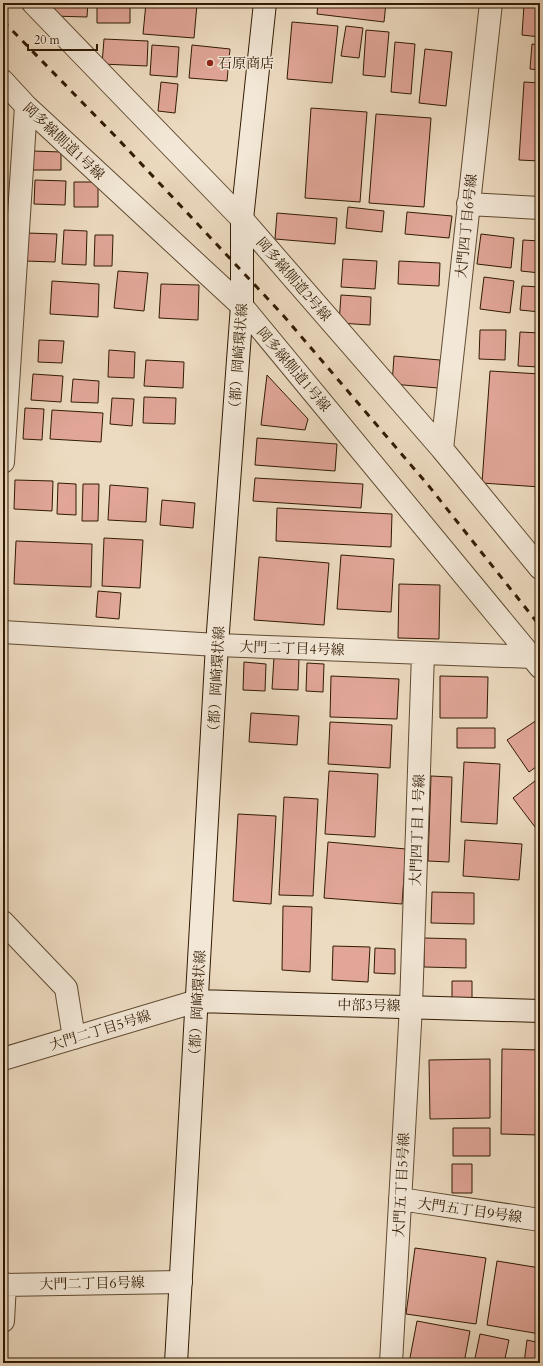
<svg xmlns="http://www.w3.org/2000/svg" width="543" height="1366" viewBox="0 0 543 1366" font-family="Cardo,'Noto Serif JP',serif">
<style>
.building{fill:#e1a698;stroke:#311b03}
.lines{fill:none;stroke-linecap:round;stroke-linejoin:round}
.street-casing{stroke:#604b32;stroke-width:24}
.secondary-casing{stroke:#311b03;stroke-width:24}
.street{stroke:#f3e8d7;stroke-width:22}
.secondary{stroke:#f3e8d7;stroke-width:22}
.rail{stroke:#311b03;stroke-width:3;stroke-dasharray:7 7;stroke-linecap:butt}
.poi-dot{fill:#8f2418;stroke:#f3e8d7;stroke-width:1.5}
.labels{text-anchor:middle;stroke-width:3;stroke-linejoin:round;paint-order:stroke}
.poi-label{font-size:14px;fill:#311b03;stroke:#f3e8d7;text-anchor:start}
.street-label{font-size:14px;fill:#311b03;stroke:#f3e8d7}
</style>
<rect width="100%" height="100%" fill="#eddbc1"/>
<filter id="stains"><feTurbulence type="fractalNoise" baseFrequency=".005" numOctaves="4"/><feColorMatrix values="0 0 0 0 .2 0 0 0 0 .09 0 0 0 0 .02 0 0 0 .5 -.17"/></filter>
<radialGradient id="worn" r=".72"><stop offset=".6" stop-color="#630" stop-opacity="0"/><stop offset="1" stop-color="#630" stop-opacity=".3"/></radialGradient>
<path class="building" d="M53 3H88L87 17 52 16Z
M97 3H130V23H97Z
M146 3 197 4 194 38 143 34Z
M318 3H386L384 22 317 14Z
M524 5 540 6V37L522 35Z
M292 22 338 26 332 83 287 79Z
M346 26 363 28 359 58 341 56Z
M366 30 389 32 385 77 363 75Z
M104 39 148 41 147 66 102 64Z
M395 42 415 44 411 94 391 92Z
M532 44 540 45V70L530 69Z
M152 45 179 47 177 77 150 75Z
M192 45 230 49 227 81 189 78Z
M425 49 452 52 446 106 419 103Z
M161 82 178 84 175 113 158 111Z
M524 82 540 83V161L519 160Z
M311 108 367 112 360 202 305 198Z
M376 114 431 118 424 207 369 203Z
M33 151 61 152V170H33Z
M35 180 66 181 65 205 34 204Z
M74 182H98V207H74Z
M348 207 384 211 382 232 346 228Z
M407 212 452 216 449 238 405 234Z
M277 213 337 218 335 244 275 239Z
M64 230 87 231 86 265 62 264Z
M27 233 57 234 55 262 25 261Z
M481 234 514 238 511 268 477 264Z
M95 235H113L112 266H94Z
M523 240 540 241V273L521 271Z
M343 259 377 261 375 289 341 287Z
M399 261 440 263 439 286 398 284Z
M118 271 148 273 144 311 114 308Z
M484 277 514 281 510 313 480 309Z
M52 281 99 284 98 317 50 314Z
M161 284 199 285 198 320 159 318Z
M522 286 540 287V312L520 310Z
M341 295 371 297 370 325 339 323Z
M480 330H506L505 360 479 359Z
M520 332 540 333V367L518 366Z
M39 340 64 341 62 363 38 362Z
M109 350 135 352 134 378 108 377Z
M394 356 440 360 438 388 392 384Z
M146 360 184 362 183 388 144 386Z
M490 371 540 374V487L482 483Z
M33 374 63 376 61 402 31 400Z
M267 375 308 419 305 430 261 425Z
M73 379 99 381 98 403 71 402Z
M144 397 176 398 175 424 143 423Z
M112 398 134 399 132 426 110 424Z
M25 408 44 409 42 440 23 439Z
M52 410 103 413 101 442 50 439Z
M257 438 337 444 335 471 255 465Z
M255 478 363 484 361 508 253 501Z
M15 480 53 481 52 511 14 509Z
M58 483 76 484V515L57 514Z
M83 484H99L98 521H82Z
M110 485 148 488 146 522 108 520Z
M162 500 195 503 193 528 160 525Z
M277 508 392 514 391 547 276 541Z
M104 538 143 540 140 588 102 586Z
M16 541 92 544 91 587 14 584Z
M341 555 394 559 391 612 337 609Z
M259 557 329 563 324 625 254 620Z
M399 584 440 585 439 639 398 638Z
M98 591 121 593 119 619 96 617Z
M274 657 299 658 298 690 272 689Z
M244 662 266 664 265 691 243 690Z
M307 663 324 664 323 692 306 691Z
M331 676 399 679 397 719 330 717Z
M440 676 488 677 487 718H440Z
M251 713 299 716 297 745 249 742Z
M540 718V764L529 772 507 740Z
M330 722 392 725 390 768 328 764Z
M457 728H495V748H457Z
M464 762 500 764 497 824 461 822Z
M329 771 378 774 375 837 325 834Z
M431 776 452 777 449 862 428 861Z
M540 777V822L535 827 513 798Z
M284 797 318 799 313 896 279 895Z
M238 814 276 816 271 904 233 901Z
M465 840 522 844 519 880 463 876Z
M328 842 406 849 402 904 324 898Z
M432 892 474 893V924L431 923Z
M283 906 312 907 310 972 282 970Z
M424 938 466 939V968L424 967Z
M333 946 370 947 368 982 332 980Z
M375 948 395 949V974L374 973Z
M452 981H472V1002H452Z
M502 1049 540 1050V1135L501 1134Z
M490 1059V1118L430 1119 429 1060Z
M453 1128H490V1156H453Z
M452 1164H472V1193H452Z
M415 1248 486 1258 476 1324 406 1314Z
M497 1261 540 1268V1334L487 1325Z
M417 1321 470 1331 464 1363H409Z
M480 1334 509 1340 504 1363H474Z
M527 1340 540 1343V1363H524Z"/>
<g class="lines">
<defs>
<path id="street" d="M33 3 242 219 442 449 540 568
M3 81 26 106 242 306 540 667
M468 204 540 208
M442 449 491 3
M3 462 26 106
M3 632 217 645 533 657
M3 922 66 988 74 1038
M3 1059 197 1001
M400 1199 540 1220
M3 1285 181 1282
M3 1321 5 1284
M391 1363 411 1006 423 653"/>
<path id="secondary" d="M197 1001 540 1011
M176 1363 217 645 242 306V219L265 3"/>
</defs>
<use href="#street" class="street-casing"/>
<use href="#secondary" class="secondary-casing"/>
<use href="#street" class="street"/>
<use href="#secondary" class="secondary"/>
<path class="rail" d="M3 21 118 139 282 314 428 485 540 626"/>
</g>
<circle class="poi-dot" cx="210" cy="63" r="4"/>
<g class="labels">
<g class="poi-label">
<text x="218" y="68">石原商店</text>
</g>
<g class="street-label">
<text transform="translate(64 141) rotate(43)" y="5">岡多線側道1号線</text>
<text transform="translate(466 226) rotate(-84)" y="5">大門四丁目6号線</text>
<text transform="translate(294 279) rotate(49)" y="5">岡多線側道2号線</text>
<text transform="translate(238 359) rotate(-86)" y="5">（都）岡崎環状線</text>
<text transform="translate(294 369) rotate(50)" y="5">岡多線側道1号線</text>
<text transform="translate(292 648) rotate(2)" y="5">大門二丁目4号線</text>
<text transform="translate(216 682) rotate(-87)" y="5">（都）岡崎環状線</text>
<text transform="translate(417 830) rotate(-88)" y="5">大門四丁目１号線</text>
<text transform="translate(369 1005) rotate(1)" y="5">中部3号線</text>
<text transform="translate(197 1006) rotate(-87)" y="5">（都）岡崎環状線</text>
<text transform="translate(100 1030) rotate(-17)" y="5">大門二丁目5号線</text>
<text transform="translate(401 1185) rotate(-87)" y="5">大門五丁目5号線</text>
<text transform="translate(470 1210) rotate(8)" y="5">大門五丁目9号線</text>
<text transform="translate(92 1283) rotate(-1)" y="5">大門二丁目6号線</text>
</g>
</g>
<rect width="543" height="1366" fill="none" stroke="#eddbc1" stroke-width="16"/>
<rect x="4" y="4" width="535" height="1358" fill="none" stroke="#311b03" stroke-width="2"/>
<rect x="8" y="8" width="527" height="1350" fill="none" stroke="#311b03"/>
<path d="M28 44v6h69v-6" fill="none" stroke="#311b03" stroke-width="2"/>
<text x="34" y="44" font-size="12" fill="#311b03" stroke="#f3e8d7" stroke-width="3" paint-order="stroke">20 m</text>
<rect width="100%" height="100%" filter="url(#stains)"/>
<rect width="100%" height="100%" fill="url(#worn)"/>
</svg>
